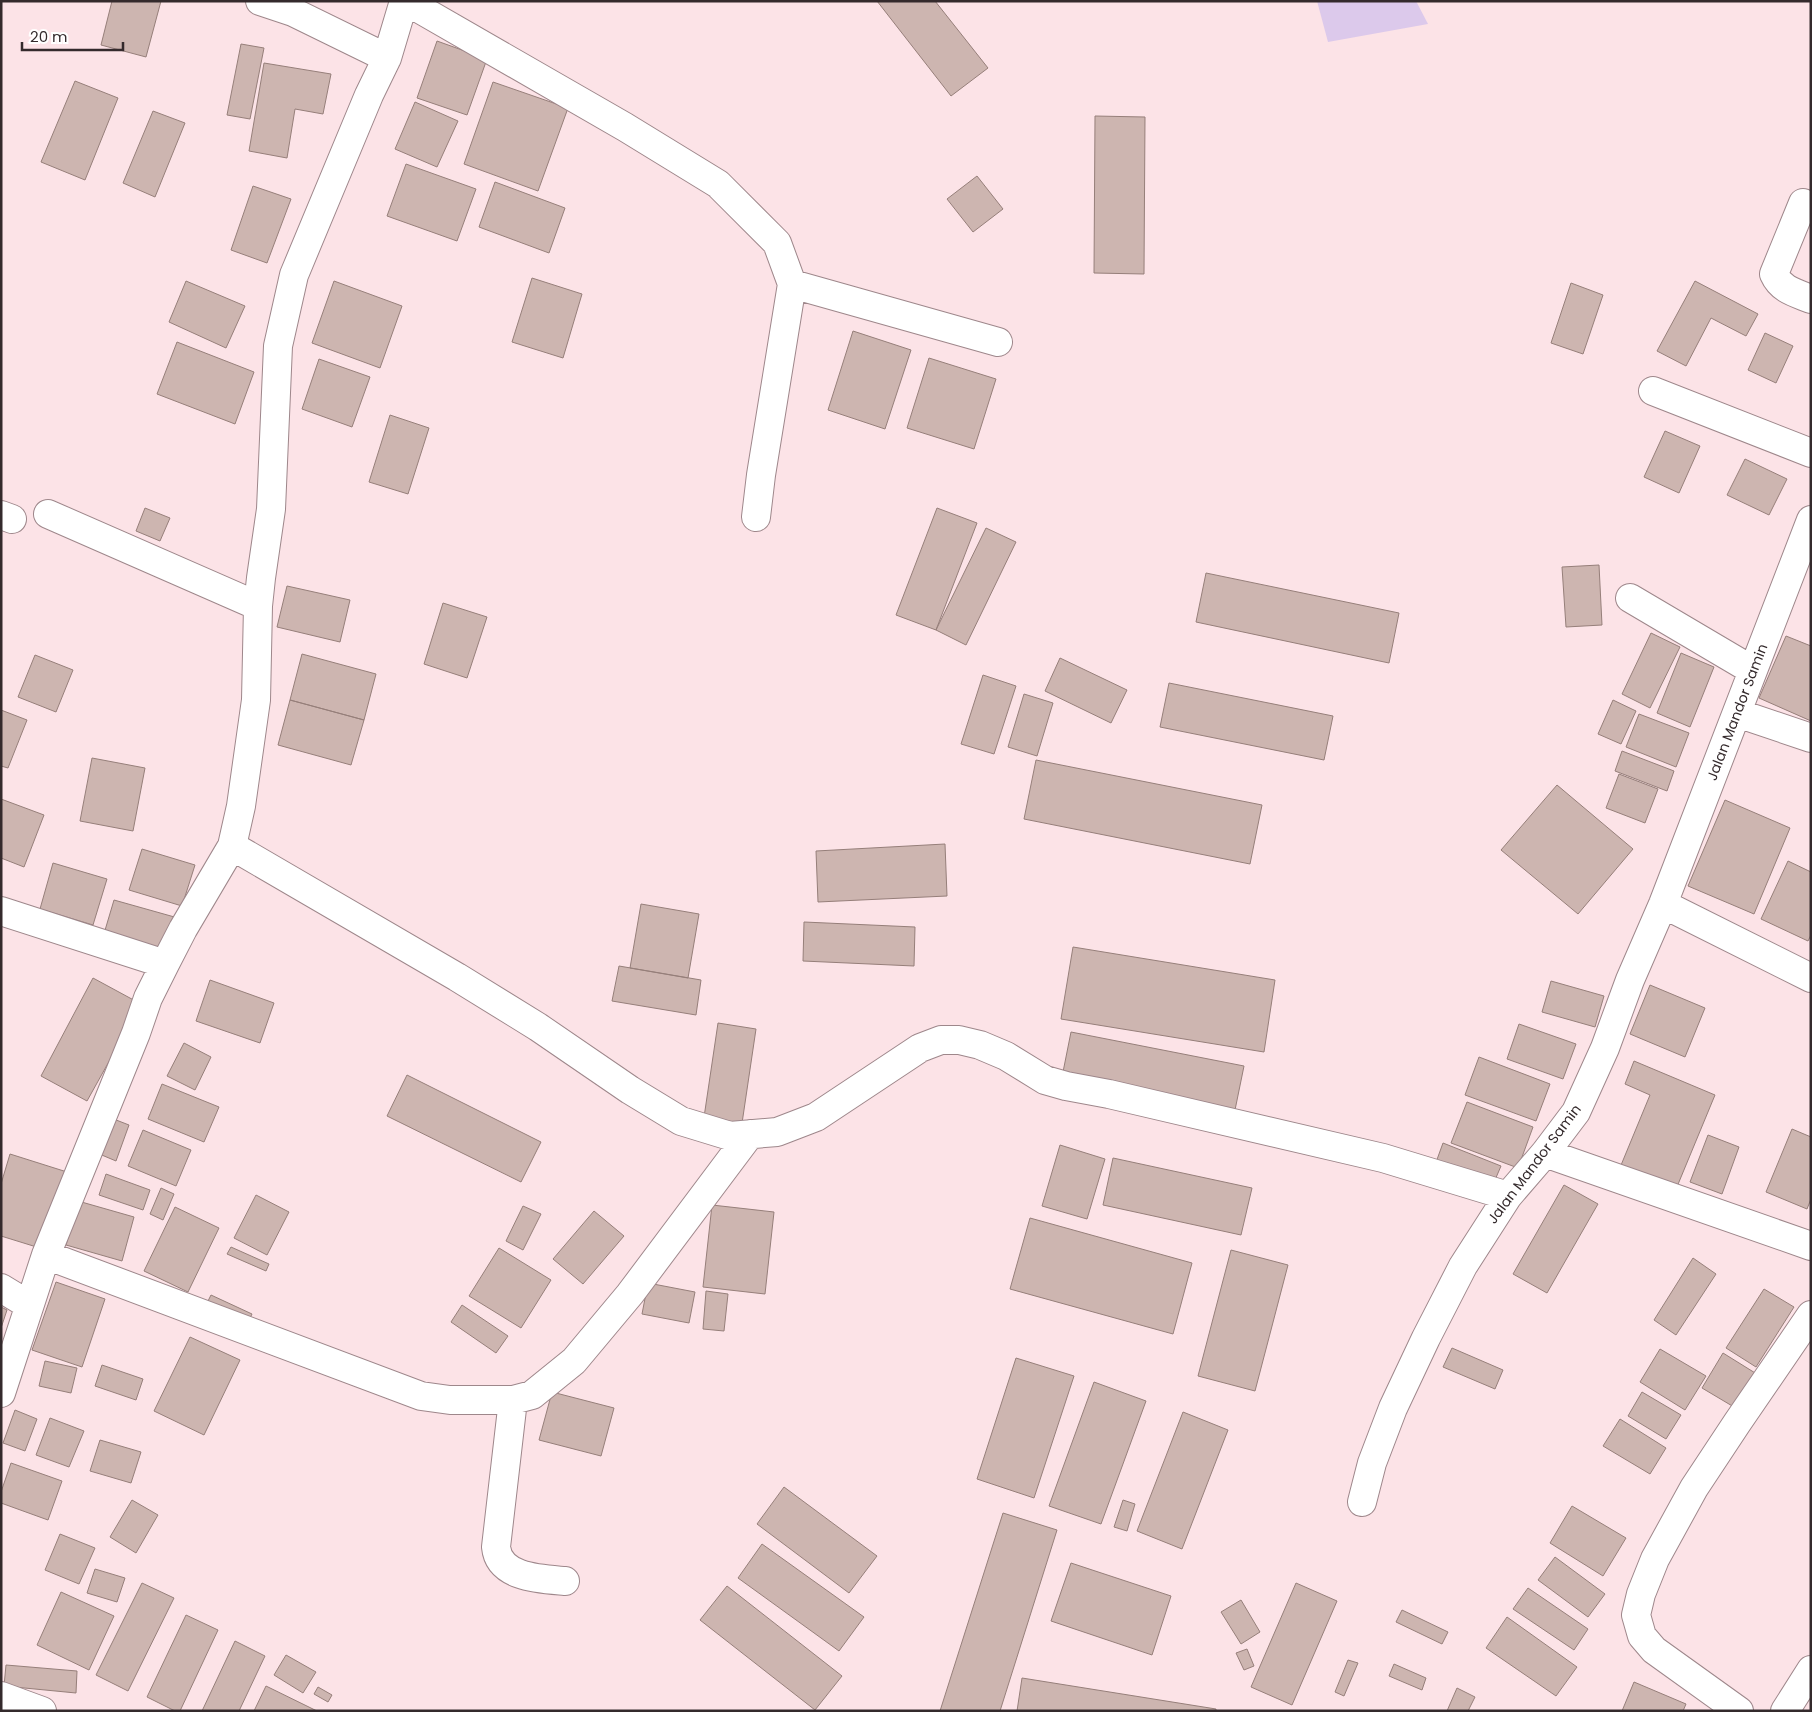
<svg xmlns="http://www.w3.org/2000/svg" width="1812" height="1712" viewBox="0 0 1812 1712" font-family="Poppins,sans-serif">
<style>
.water{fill:#dcc9eb}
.building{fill:#cdb5b0;stroke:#967f7a}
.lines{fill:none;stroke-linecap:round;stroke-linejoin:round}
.minor-casing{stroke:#9e878b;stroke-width:30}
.minor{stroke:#fff;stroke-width:28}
.labels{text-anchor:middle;stroke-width:4.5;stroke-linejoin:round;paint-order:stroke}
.street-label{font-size:14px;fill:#342a2c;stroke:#fff}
</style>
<rect width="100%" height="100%" fill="#fce3e7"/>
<path class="water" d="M1317 1H1416L1428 24 1328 42Z"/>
<path class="building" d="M112 1H161L146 57 101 45Z
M877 1H935L988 68 951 96Z
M437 41 487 59 467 115 417 98Z
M241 44 264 48 250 119 227 115Z
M264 63 331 74 323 114 295 109 287 158 249 151Z
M75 81 118 98 85 180 41 162Z
M493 82 568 108 538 191 464 164Z
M415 102 458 121 437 167 395 149Z
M153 111 185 123 155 197 123 183Z
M1095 116 1145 117 1144 274 1094 273Z
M406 164 476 189 457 241 387 216Z
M977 176 1003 209 973 232 947 199Z
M495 182 565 208 549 253 479 227Z
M253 186 291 199 267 263 231 250Z
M532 278 582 294 563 358 512 342Z
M186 281 245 306 226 348 169 322Z
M334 281 402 306 380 368 312 343Z
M1695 281 1758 314 1746 336 1711 318 1686 366 1657 351Z
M1571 283 1603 295 1583 354 1551 343Z
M853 331 911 350 885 429 828 410Z
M1765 333 1793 346 1776 383 1748 370Z
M177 342 254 372 235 424 157 394Z
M929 358 996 379 974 449 907 428Z
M319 359 370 377 352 427 302 409Z
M390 415 429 428 408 494 369 482Z
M1665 431 1700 446 1679 493 1644 477Z
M1745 459 1787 479 1769 515 1727 495Z
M145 508 170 518 160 541 136 531Z
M937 508 977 523 936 630 896 615Z
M986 528 1016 542 966 645 936 630Z
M1599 565 1602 625 1566 627 1562 567Z
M1206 573 1399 613 1389 663 1196 622Z
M287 586 350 600 340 642 277 627Z
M443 603 487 617 467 678 424 664Z
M1651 633 1680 647 1650 708 1622 694Z
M1786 636 1811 646V721L1759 698Z
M1681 653 1714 667 1690 727 1657 713Z
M302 654 376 674 364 720 290 700Z
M35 655 73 670 56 712 18 697Z
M1060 658 1127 690 1111 723 1045 691Z
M983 675 1016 686 994 754 961 744Z
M1169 683 1333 716 1324 760 1160 727Z
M1024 694 1053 703 1037 756 1008 747Z
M290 700 364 720 351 765 278 745Z
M1613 700 1636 711 1621 744 1598 734Z
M1 710 27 720 8 768 1 766Z
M1639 714 1689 733 1676 767 1626 747Z
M1622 751 1674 771 1667 791 1615 771Z
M92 758 145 768 133 831 80 821Z
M1036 760 1262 805 1250 864 1024 819Z
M1619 774 1658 789 1645 823 1606 808Z
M1557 785 1633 849 1578 914 1501 850Z
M1 799 44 815 24 867 1 858Z
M1725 800 1790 828 1754 914 1688 886Z
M945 844 947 896 818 902 816 851Z
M142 849 195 865 182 906 129 890Z
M1788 861 1811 872V935L1808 941 1761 919Z
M53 863 107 879 93 925 40 909Z
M114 900 178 918 167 955 103 937Z
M641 904 699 914 688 978 630 968Z
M804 922 915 927 914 966 803 961Z
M1073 947 1275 980 1264 1052 1061 1019Z
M619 966 701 980 696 1015 612 1001Z
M93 978 141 1004 87 1101 41 1076Z
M210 980 274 1003 260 1043 196 1021Z
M1551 981 1604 996 1595 1027 1542 1012Z
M1650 985 1705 1008 1685 1057 1630 1034Z
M718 1023 756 1029 741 1130 703 1124Z
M1519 1024 1576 1044 1563 1079 1507 1059Z
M1071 1032 1244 1066 1235 1110 1062 1077Z
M184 1043 211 1057 195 1090 167 1076Z
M1479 1057 1550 1084 1536 1121 1465 1095Z
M1634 1061 1715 1095 1674 1194 1619 1170 1650 1095 1625 1084Z
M407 1075 541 1142 521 1182 387 1116Z
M162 1084 219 1107 204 1142 148 1119Z
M1467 1102 1533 1127 1518 1168 1451 1143Z
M111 1118 129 1125 116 1161 97 1153Z
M1792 1129 1811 1137V1199L1807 1209 1766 1192Z
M143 1130 191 1150 176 1186 128 1166Z
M1708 1135 1739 1147 1722 1194 1690 1182Z
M1443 1143 1501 1166 1492 1187 1435 1165Z
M1060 1145 1105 1159 1087 1219 1042 1206Z
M10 1154 67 1172 43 1249 1 1236V1184Z
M1113 1158 1252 1188 1241 1235 1103 1205Z
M106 1174 150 1190 143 1210 99 1195Z
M1564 1185 1598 1204 1547 1293 1513 1274Z
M161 1188 174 1194 163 1220 150 1214Z
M256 1195 289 1212 267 1255 234 1238Z
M78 1201 134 1217 122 1261 66 1245Z
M712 1205 774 1212 765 1294 703 1287Z
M523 1206 541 1214 523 1250 506 1241Z
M175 1207 219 1228 188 1292 144 1271Z
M594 1211 624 1236 583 1284 553 1259Z
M1030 1218 1192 1263 1173 1334 1010 1289Z
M231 1247 269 1264 266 1271 227 1254Z
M499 1248 551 1280 521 1328 469 1296Z
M1231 1250 1288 1265 1255 1391 1198 1376Z
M1693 1258 1716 1274 1676 1335 1654 1320Z
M56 1282 105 1299 82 1367 32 1350Z
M648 1283 695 1292 689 1323 642 1314Z
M1764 1289 1794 1307 1756 1367 1726 1348Z
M706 1291 728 1294 724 1331 703 1329Z
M211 1295 252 1314 248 1322 207 1303Z
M462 1305 508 1336 496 1353 451 1322Z
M1 1307 7 1310 1 1328Z
M190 1337 240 1360 204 1435 154 1411Z
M1452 1348 1503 1370 1495 1389 1443 1367Z
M1660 1349 1706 1376 1685 1410 1640 1382Z
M1723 1353 1760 1376 1739 1410 1702 1388Z
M1016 1358 1074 1376 1034 1498 977 1479Z
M45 1361 77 1368 71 1393 39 1386Z
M102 1365 143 1379 136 1400 95 1386Z
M1094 1382 1146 1401 1101 1524 1049 1506Z
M552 1392 614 1408 601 1456 539 1440Z
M1642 1392 1681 1415 1666 1439 1628 1416Z
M15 1410 37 1419 25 1451 3 1443Z
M1183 1412 1228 1430 1182 1549 1137 1531Z
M50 1418 84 1431 69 1467 36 1455Z
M1620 1419 1666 1448 1650 1474 1603 1446Z
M100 1440 141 1452 131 1483 90 1471Z
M11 1463 62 1481 48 1520 1 1503V1492Z
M784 1487 877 1556 849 1593 757 1524Z
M132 1500 158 1515 136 1553 110 1537Z
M1123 1500 1135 1504 1127 1531 1114 1527Z
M1572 1506 1626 1538 1603 1576 1550 1543Z
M1003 1513 1057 1530 1000 1711H940Z
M60 1534 95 1548 79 1584 45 1570Z
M762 1544 864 1617 839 1651 738 1578Z
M1555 1557 1605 1594 1588 1617 1538 1580Z
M1071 1563 1171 1596 1152 1655 1051 1621Z
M95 1569 125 1578 117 1602 87 1593Z
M142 1583 174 1598 128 1691 96 1675Z
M1296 1583 1337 1601 1292 1705 1251 1687Z
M727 1586 842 1676 815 1710 700 1620Z
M1528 1588 1588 1629 1574 1650 1513 1609Z
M61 1592 114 1616 89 1670 37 1645Z
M1241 1600 1260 1632 1241 1644 1221 1612Z
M1402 1610 1448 1632 1442 1644 1396 1622Z
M186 1615 218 1630 180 1711H175L147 1697Z
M1507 1617 1577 1667 1556 1696 1486 1648Z
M235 1641 265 1656 239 1711H202Z
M1247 1649 1254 1666 1244 1670 1236 1653Z
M286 1655 316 1672 303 1693 274 1675Z
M1348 1660 1358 1663 1344 1696 1335 1692Z
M1394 1664 1426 1678 1422 1690 1389 1676Z
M6 1665 77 1671 76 1693 4 1686Z
M1022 1678 1216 1709V1711H1017Z
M1634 1682 1686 1704 1683 1711H1622Z
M266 1686 317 1711H254Z
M318 1687 332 1695 328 1702 314 1694Z
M1457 1688 1475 1697 1468 1711H1447Z"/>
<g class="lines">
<defs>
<path id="minor" d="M260 1 293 12 387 58
M406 1 625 127 718 184 777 243 792 284 761 475 756 517
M1803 203 1774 274C1781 290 1796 293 1811 299
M792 284 998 342
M1653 391 1811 453
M48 514 258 606
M1 515 12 519
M1630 598 1752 670
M1737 713 1811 738
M232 846 457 977 538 1027 630 1090 681 1121 730 1136 777 1132 816 1117 920 1048 941 1040H959L980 1045 1006 1056 1045 1080 1066 1086 1109 1094 1383 1158 1508 1196
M1663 904 1811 978
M1 911 165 964
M1545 1153 1811 1246
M46 1255 421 1396 450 1400H513L532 1395 574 1361 630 1294 750 1134
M1 1288 29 1305
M1 1393 46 1255 136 1033 148 998 165 964 183 929 232 846 241 806 256 700 258 606 261 578 271 509 278 346 294 275 369 95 387 58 404 1
M513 1400 496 1547C499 1578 541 1579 565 1581
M1362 1502 1372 1463 1393 1408 1426 1338 1463 1266 1508 1196 1545 1153 1576 1112 1605 1048 1630 980 1663 904 1811 520
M1 1696 42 1711
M1739 1711 1654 1650 1642 1636 1636 1615 1641 1594 1655 1559 1694 1488 1737 1423 1811 1315
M1785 1711 1811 1670"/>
</defs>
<use href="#minor" class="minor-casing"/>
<use href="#minor" class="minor"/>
</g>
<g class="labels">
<g class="street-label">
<text transform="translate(1737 712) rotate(-69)" y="5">Jalan Mandor Samin</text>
<text transform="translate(1534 1164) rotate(-53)" y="5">Jalan Mandor Samin</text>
</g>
</g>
<rect width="1812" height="1712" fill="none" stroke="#342a2c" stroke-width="5"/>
<path d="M22 42v8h101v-8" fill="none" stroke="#342a2c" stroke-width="2.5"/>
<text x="30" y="42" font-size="15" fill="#342a2c" stroke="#ffffff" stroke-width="4" paint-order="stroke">20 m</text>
</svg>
